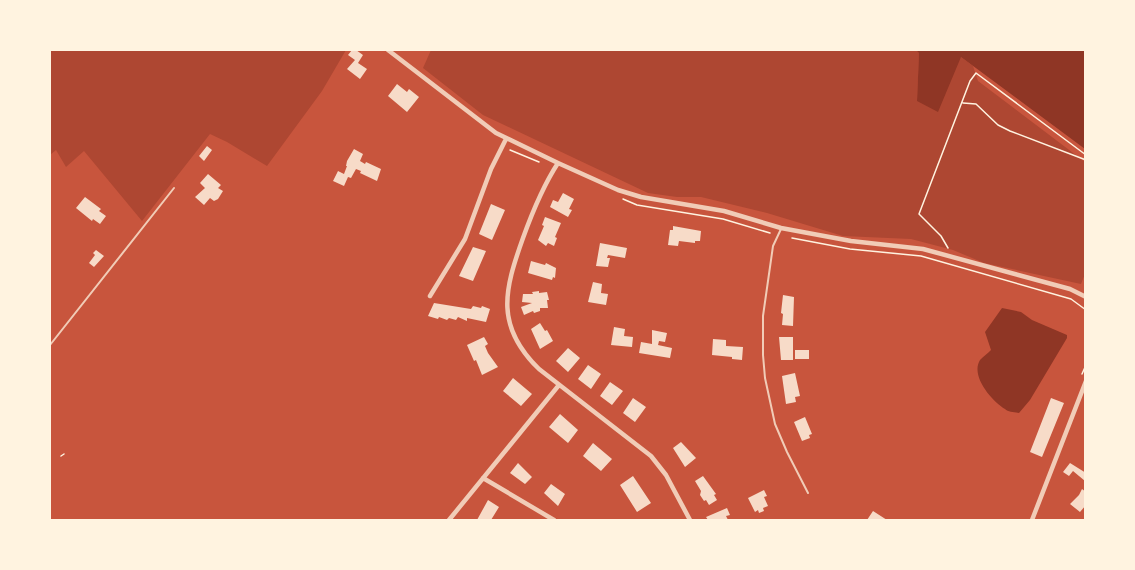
<svg xmlns="http://www.w3.org/2000/svg" width="1135" height="570" viewBox="0 0 1135 570" font-family="Lato,sans-serif">
<style>
.green{fill:#ae4732}
.water{fill:#8f3625}
.building{fill:#f7dbc8}
.lines{fill:none;stroke-linecap:round;stroke-linejoin:round}
.path{stroke:#fff3e0;stroke-width:1.5}
.service{stroke:#f1ccb7;stroke-width:2}
.minor{stroke:#f1ccb7;stroke-width:4.5}
</style>
<rect width="100%" height="100%" fill="#c8553d"/>
<path class="green" d="M50 50H346L322 91 267 166 227 142 210 134 142 221 84 151 66 167 56 150 50 155Z
M431 50H916L919 53 917 101 961 57 973 66 978 81 1085 162V274L1081 284 984 263 953 250 911 239 843 236 767 213 701 197H677L648 193 483 115 423 68Z"/>
<path class="water" d="M916 50H1085V149L961 57 938 112 917 101 919 53Z
M1002 308 1021 312 1032 320 1067 335V338L1030 400 1019 413C1014 412 1008 412 1005 409 992 401 970 376 980 360 983 357 988 353 991 350L985 332Z"/>
<path class="building" d="M352 50H356L363 55 358 63 367 69 360 79 347 69 355 60 348 55Z
M397 84 407 92 409 89 419 97 407 112 388 96Z
M207 146 212 150 204 161 199 156Z
M354 149 363 154 360 161 365 164 366 162 381 169 377 181 360 173 361 171 356 169 351 178 348 177 344 186 333 181 338 171 344 174 347 166H346L347 161Z
M208 174 221 185 218 188 223 191 218 199 214 201 210 198 204 205 195 197 205 188 200 183Z
M563 193 574 199 569 209 572 210 568 217 550 207 553 200 558 202Z
M85 197 101 209 99 211 106 216 100 224 93 219 92 221 76 208Z
M491 204 505 210 492 240 479 234Z
M545 217 561 223 555 237 557 238 554 246 548 243 546 246 538 240 544 226 542 225Z
M673 226 701 231 700 241H695V243L679 241 678 246 668 245 670 230H673Z
M600 243 627 248 625 258 608 255 607 258H610L608 267 596 266Z
M473 247 486 251 473 281 459 276Z
M96 250 104 256 94 267 89 263 95 255 93 253Z
M531 261 545 265 546 263 556 268 555 278 553 277 552 280 528 273Z
M593 282 602 284 601 293 608 294 606 305 588 302Z
M539 291V293L547 292 549 300H547L548 308H540V311L534 313 533 311 524 315 521 307 532 303 522 302 523 294H533L532 292Z
M783 295 794 297 793 326 782 325 783 314 781 313Z
M434 303 471 309 473 306 481 308 482 306 490 309 486 322 467 318V321L458 317 456 320 449 318 447 320 439 317 438 319 428 316Z
M540 323 545 331 547 330 553 341 540 349 531 329Z
M614 327 625 329 624 336 633 337 632 347 611 345Z
M652 330 667 333 665 342 659 341 658 345 672 348 670 358 639 353 641 342 652 344Z
M484 337 488 344 485 346 488 353 498 367 482 375 476 360 474 361 467 345Z
M779 337H793V360H781Z
M713 339 726 340V346L743 347 742 360 732 359V357L712 355Z
M568 348 580 358 568 372 556 361Z
M795 350H809V359H795Z
M588 365 601 374 591 389 578 379Z
M795 373 800 396 795 397 796 402 786 404 782 376Z
M513 378 532 394 521 406 503 391Z
M610 382 623 391 612 405 600 396Z
M633 398 646 407 635 422 623 413Z
M1051 398 1064 403 1042 457 1030 452Z
M560 414 578 430 568 443 549 427Z
M805 417 812 434 809 435 810 438 802 441 794 422Z
M681 442 696 458 685 467 673 448Z
M593 443 612 459 601 471 583 456Z
M518 463 532 477 525 484 510 473Z
M1070 463 1086 473 1085 481 1073 471 1069 476 1063 472Z
M633 476 651 503 637 512 620 485Z
M703 476 716 494 714 495 717 500 709 505 706 500 704 501 700 495 701 491 695 481Z
M551 484 565 494 558 506 544 493Z
M1082 489 1086 492V505L1080 512 1070 504 1079 495Z
M764 490 767 496 764 497 768 506 763 508 764 511 759 513 758 510 755 512 748 498Z
M488 500 499 507 491 520H477Z
M727 508 730 515 726 516 728 520H708L706 517Z
M873 511 887 520H867Z"/>
<g class="lines">
<path class="path" d="M963 103 976 104 998 125 1010 131 1086 160
M510 150 539 162
M623 199 637 205 723 219 770 233
M792 238 850 249 921 256 1071 299 1086 310
M948 248 941 236 919 214 970 81 976 73 1086 155
M1082 374 1086 365
M61 456 64 454"/>
<path class="service" d="M781 229 773 246 763 316V355L765 378 775 424 787 452 808 493
M50 345 174 188"/>
<path class="minor" d="M388 50 496 133 558 163 618 190 641 197 724 211 781 228 851 241 923 249 1070 289 1086 297
M558 163C543 186 532 213 523 238 504 291 495 326 539 369L651 456 666 475 690 520
M430 296 465 239 491 169 506 139
M483 478 554 520
M449 520 559 385
M1032 520 1086 381"/>
</g>
<rect width="1135" height="570" fill="none" stroke="#fff3e0" stroke-width="102"/>
</svg>
